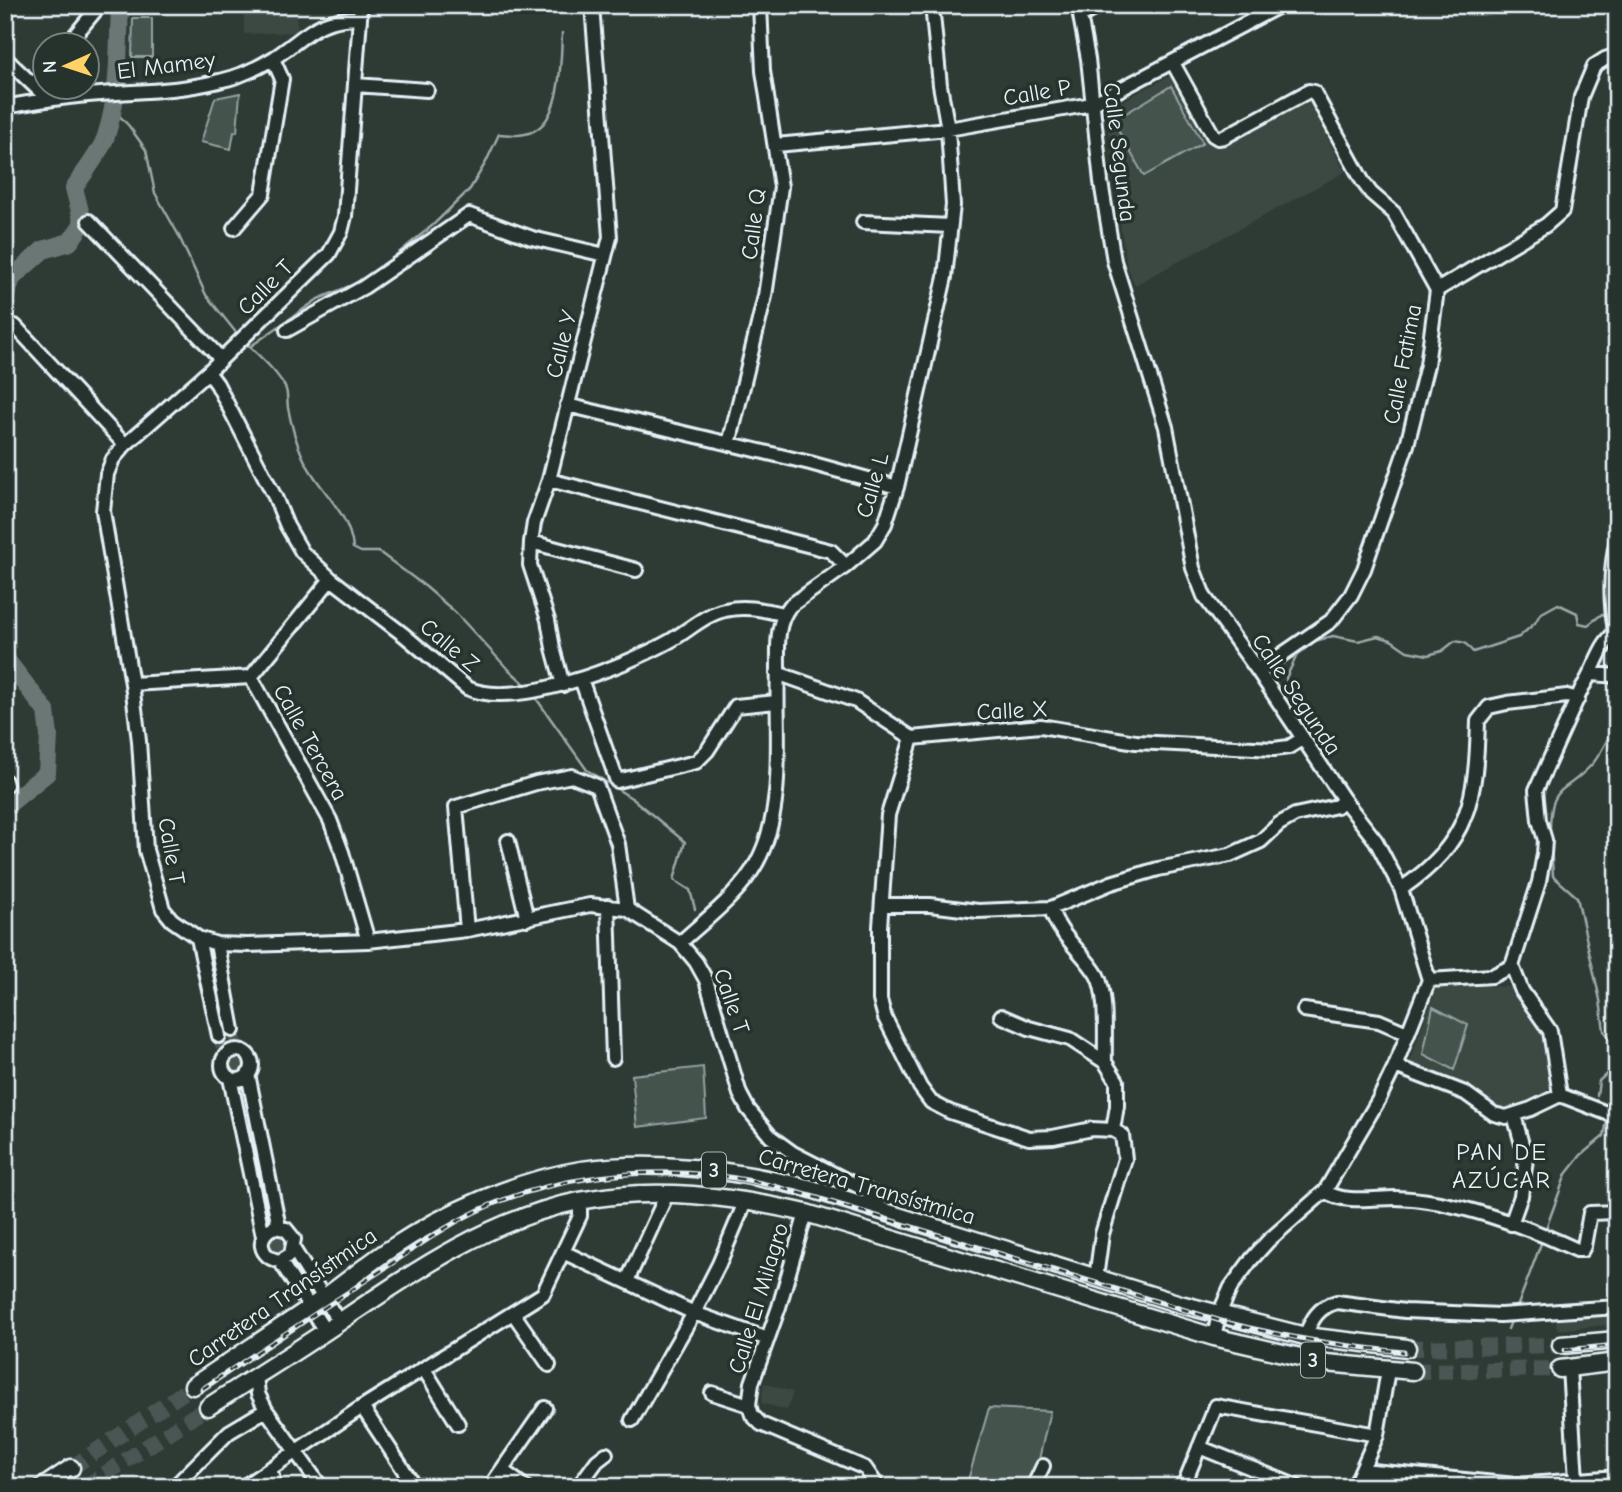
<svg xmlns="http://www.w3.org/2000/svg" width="1622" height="1492" viewBox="0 0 1622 1492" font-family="'Comic Neue',sans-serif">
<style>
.built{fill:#3b4843}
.green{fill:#45524e;stroke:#96a2a3;stroke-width:2}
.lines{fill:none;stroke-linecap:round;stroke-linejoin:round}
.stream{stroke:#9da8a9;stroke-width:2.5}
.river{stroke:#6b7775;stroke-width:18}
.minor-tunnel{stroke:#4a5652;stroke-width:12;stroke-dasharray:12 6;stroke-linecap:butt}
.major-tunnel{stroke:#4a5652;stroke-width:16;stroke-dasharray:16 8;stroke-linecap:butt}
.minor-casing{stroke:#e8f1f8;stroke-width:18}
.major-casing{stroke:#e8f1f8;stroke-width:21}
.minor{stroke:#26332d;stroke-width:12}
.major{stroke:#26332d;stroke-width:16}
.rail-casing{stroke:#e8f1f8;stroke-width:5}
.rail{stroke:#26332d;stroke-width:2.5;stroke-dasharray:8;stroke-linecap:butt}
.labels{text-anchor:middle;stroke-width:7;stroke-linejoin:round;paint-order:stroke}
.shield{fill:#26332d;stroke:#aeb8bb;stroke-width:2}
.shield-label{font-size:21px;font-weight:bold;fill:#e8f1f8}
.street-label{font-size:23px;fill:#e8f1f8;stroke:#26332d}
.neighbourhood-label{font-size:24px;letter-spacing:2px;fill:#e8f1f8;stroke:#26332d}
</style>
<rect width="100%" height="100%" fill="#2e3b35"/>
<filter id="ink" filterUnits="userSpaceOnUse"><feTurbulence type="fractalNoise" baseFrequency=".0143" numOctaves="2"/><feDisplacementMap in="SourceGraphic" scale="14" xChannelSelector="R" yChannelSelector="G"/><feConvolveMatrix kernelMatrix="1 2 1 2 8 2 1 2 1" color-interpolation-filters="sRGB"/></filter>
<g filter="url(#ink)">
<path class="built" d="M222 5H295L298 32 244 34V8Z
M1177 72 1219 146 1307 98 1345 172 1135 285 1127 267 1121 229 1106 110Z
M1438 984 1512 987 1547 1031 1551 1082 1545 1095 1508 1110 1499 1109 1489 1104 1479 1092 1409 1062Z
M5 1009 14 1013 7 1080 5 1082Z
M1617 1310V1324L1557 1330 1555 1315Z
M764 1383 793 1392 787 1410 761 1403Z"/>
<path class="green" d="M133 18H152V57H132Z
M1171 86 1203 143 1144 176 1113 121Z
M240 93 237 132H234L231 149 201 142 215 98Z
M1433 1007 1468 1025 1454 1070 1423 1054Z
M226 1065a11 11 0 1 1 22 0a11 11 0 1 1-22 0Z
M703 1067 706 1118 637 1127 632 1075Z
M277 1233 288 1237 286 1253 275 1255 268 1246V1240Z
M989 1408 1050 1411 1038 1464 1023 1487H966Z"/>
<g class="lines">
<path class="stream" d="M113 109 129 126 146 150 155 193 178 234 206 295 238 335
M374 273 433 225 470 189 486 162 499 134C512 135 526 137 537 129 561 114 561 58 562 33
M245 342C258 355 276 370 285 387 288 392 287 401 288 408 291 424 295 439 302 455 316 489 349 509 353 548L361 552H379L426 587 455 612 505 666 527 686
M251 346 318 299 362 281
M533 694 587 770 633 799 685 842 674 880 690 890 695 909
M1290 698 1286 678 1297 655 1315 641 1333 636 1358 641 1378 636 1391 640 1407 651 1428 655 1442 651 1455 641 1465 643 1473 652 1519 637 1535 623 1540 614 1558 604 1577 613 1579 623 1588 625 1602 614 1608 616
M1550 837C1549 780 1564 797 1594 762 1603 750 1608 736 1617 724
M1551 844 1553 876 1577 897 1600 1000 1604 1031 1617 1046
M1597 1096 1599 1081 1617 1064
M1545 1231 1566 1174 1581 1155 1604 1136 1607 1121
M1516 1310 1542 1241
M1508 1329 1512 1319"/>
<path class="river" d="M5 298 12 278 43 250 70 242 83 223 74 188C84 172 100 154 106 136 120 94 118 49 120 5
M5 658 46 711 49 736 47 773 5 807"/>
<path class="minor-tunnel" d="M233 1030 237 1043
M219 1036 223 1052"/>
<path class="major-tunnel" d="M1407 1348 1561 1345
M1413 1371 1560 1369
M71 1468 193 1386
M85 1487 208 1407"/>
<defs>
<path id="minor" d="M361 5 345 216 341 232 329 254 208 372 125 445 113 459 107 474 103 511 132 684 139 741 146 850 163 909 172 920 198 938 217 944 247 945 368 941 467 930 590 905 627 909 680 943 696 962 706 980 740 1094 748 1109 771 1137 793 1153 877 1196 878 1210
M1078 5 1088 59 1101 182 1114 261 1166 427 1193 568 1204 596 1258 671 1344 800 1376 841 1401 889 1429 980 1395 1066 1379 1099 1325 1191 1268 1241 1251 1260 1231 1287 1219 1314 1214 1337
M1080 16 1102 5
M66 46 100 5
M5 58 48 99
M1173 63 1213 135 1218 138 1224 137 1309 91 1314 92 1363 182 1371 193 1394 213 1437 290
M34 84 46 70
M355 85 427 90
M5 107C37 101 69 96 101 94 141 91 180 91 219 81 238 77 258 68 274 58 306 37 316 18 359 18
M776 145 948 129 1092 104 1281 5
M89 221 221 359
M863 222 950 226
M234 228 263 194 282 79 273 59
M1437 290 1546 225 1562 211 1581 97 1594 66 1605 59 1617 55
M15 326 125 445
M287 330 364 287 469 215 532 238 605 255
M208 372 217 384 275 497 287 526 302 552 331 579 404 635 467 688C515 710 625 666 670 641 688 631 705 614 725 610 745 605 764 610 783 614
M567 405 810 463 897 487
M729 444 765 296 781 187 763 71 760 5
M549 480 831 551 846 566
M531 542 636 570
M1615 631C1610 601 1610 569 1617 539
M1258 671 1331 621 1351 595 1364 569 1407 445 1427 365 1437 290
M777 673 856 701 912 738 1041 726 1136 742 1274 749 1289 747 1302 739
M1592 674 1617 676
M251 677 330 820 342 852 368 941
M251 677 331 579
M581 679 617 781 696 762 707 751 736 706 776 702
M132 684 251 677
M563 685 553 648 548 620 530 565 531 542 534 523 549 480 610 237 592 5
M912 738 888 815 880 927V1000L885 1018 920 1087 931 1102 950 1112 1029 1138 1053 1137 1092 1129 1113 1130 1122 1135 1125 1159 1102 1234 1096 1278
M5 781 6 785
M508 841 527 919
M1401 889C1470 842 1476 799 1478 721L1489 707 1507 703 1567 696 1578 699
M882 905H930L978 911 1051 908 1111 883 1158 869 1230 855 1261 841 1279 824 1295 815 1337 806 1344 800
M608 906 613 1058
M1051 908C1058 936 1083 951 1097 975 1108 995 1104 1039 1105 1062
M467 930 456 807 536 783 572 776 597 786 618 844 627 909
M198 938 219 1036
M680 943C706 919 740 894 757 862 787 807 775 728 778 667 778 646 776 623 790 606L846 566 875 541 885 524 897 487 945 277 953 205 948 129 940 85 932 5
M217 944 233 1030
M1429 980 1492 976 1512 966
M1304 1010 1379 1021 1407 1033
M1001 1016 1029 1028 1070 1039 1105 1062 1117 1081V1106L1113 1130
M222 1065a15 15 0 1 1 30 0a15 15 0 1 1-30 0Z
M1395 1066 1465 1093 1494 1114 1506 1117 1531 1109 1560 1095
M248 1074 279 1227
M230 1078 263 1236
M1560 1095 1550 1031 1522 991 1512 966 1539 882 1544 854 1545 840 1539 820 1536 790 1582 688C1595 670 1599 644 1617 631
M1560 1095 1617 1117
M1325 1191C1342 1204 1375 1198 1395 1198 1452 1199 1526 1226 1577 1250H1582L1584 1246 1590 1213 1617 1212
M806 1213 779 1307 752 1383 749 1405 752 1415 761 1424 865 1468 878 1487
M1511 1224 1521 1196 1526 1159 1514 1115
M294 1250 339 1322
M563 1252 694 1313 768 1339
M280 1261 291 1254 294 1239 286 1229 274 1227C255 1236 259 1258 280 1261L325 1331
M627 1281 667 1194
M513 1313 549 1365
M1305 1336C1312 1319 1318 1307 1337 1302L1405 1311 1500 1315 1617 1307
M1569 1368 1576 1480
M424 1369 458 1424
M256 1376 258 1394 266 1410 321 1487
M712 1393 749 1405
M362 1407 415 1487
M632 1420 694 1313 719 1264 746 1200
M1199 1447 1298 1487
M270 1469 275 1487
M502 1470 525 1487
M1362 1470 1516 1485 1617 1477
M174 1487 229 1432 266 1410
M243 1487 362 1407 543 1294 580 1216V1201
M490 1487 545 1408
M578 1487 597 1461 606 1454
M1033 1487 1043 1466
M1183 1487 1216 1406 1377 1435
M1354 1487 1377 1435 1388 1370"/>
<path id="major" d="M1561 1345 1617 1340
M1560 1369 1617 1362
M193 1386C236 1357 279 1329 321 1300 345 1283 366 1265 390 1249 446 1212 514 1181 581 1170 657 1159 733 1170 808 1188L1180 1304 1305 1336 1407 1348
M208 1407C251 1379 295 1352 338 1323 412 1273 489 1219 579 1201 655 1186 731 1196 806 1213L1214 1337 1326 1363 1413 1371
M43 1487 71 1468"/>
</defs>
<use href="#minor" class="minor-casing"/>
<use href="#major" class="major-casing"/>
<use href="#minor" class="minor"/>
<use href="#major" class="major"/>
<defs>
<path id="rail" d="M1565 1350 1617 1345
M202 1389C261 1350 320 1310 379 1272 414 1249 450 1222 488 1206 557 1177 638 1168 712 1175 746 1178 778 1187 811 1196L1221 1321C1282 1337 1342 1346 1404 1352
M58 1487 70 1478"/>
</defs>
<use href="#rail" class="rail-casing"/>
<use href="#rail" class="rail"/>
</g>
</g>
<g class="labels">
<g class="shield">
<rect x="702" y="1152.5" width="24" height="35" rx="5"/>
<rect x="1301" y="1342.5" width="24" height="35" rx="5"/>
</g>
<g class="shield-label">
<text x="714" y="1177">3</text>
<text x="1313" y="1367">3</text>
</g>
<g class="street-label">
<text transform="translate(166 65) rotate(-7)" y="8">El Mamey</text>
<text transform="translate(1037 92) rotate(-10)" y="8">Calle P</text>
<text transform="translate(1120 152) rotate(83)" y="8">Calle Segunda</text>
<text transform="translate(753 224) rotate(-83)" y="8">Calle Q</text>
<text transform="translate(265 287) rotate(-45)" y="8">Calle T</text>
<text transform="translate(561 344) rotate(-76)" y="8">Calle Y</text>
<text transform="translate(1402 364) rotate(-79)" y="8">Calle Fatima</text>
<text transform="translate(872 485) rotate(-74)" y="8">Calle L</text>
<text transform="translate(450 645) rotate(40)" y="8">Calle Z</text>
<text transform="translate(1297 694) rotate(56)" y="8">Calle Segunda</text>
<text transform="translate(1012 710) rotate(-3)" y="8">Calle X</text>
<text transform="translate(311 742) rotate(61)" y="8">Calle Tercera</text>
<text transform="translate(172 851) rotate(80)" y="8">Calle T</text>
<text transform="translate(732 1001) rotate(71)" y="8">Calle T</text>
<text transform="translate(867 1186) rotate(16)" y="8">Carretera Transístmica</text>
<text transform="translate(282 1297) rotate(-35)" y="8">Carretera Transístmica</text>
<text transform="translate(758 1298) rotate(-73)" y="8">Calle El Milagro</text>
</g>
<g class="neighbourhood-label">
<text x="1502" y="1160">PAN DE<tspan x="1502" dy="28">AZÚCAR</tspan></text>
</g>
</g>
<rect width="1622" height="1492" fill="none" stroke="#26332d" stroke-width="28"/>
<rect x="14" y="14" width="1594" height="1464" fill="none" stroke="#e8f1f8" stroke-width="2.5" filter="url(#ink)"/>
<g transform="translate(66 66) rotate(267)"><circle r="33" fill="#26332d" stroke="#747f7e" stroke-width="2"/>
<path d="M0-5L12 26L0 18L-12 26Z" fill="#ffd166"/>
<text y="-10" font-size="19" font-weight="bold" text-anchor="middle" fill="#e8f1f8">N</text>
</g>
</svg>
